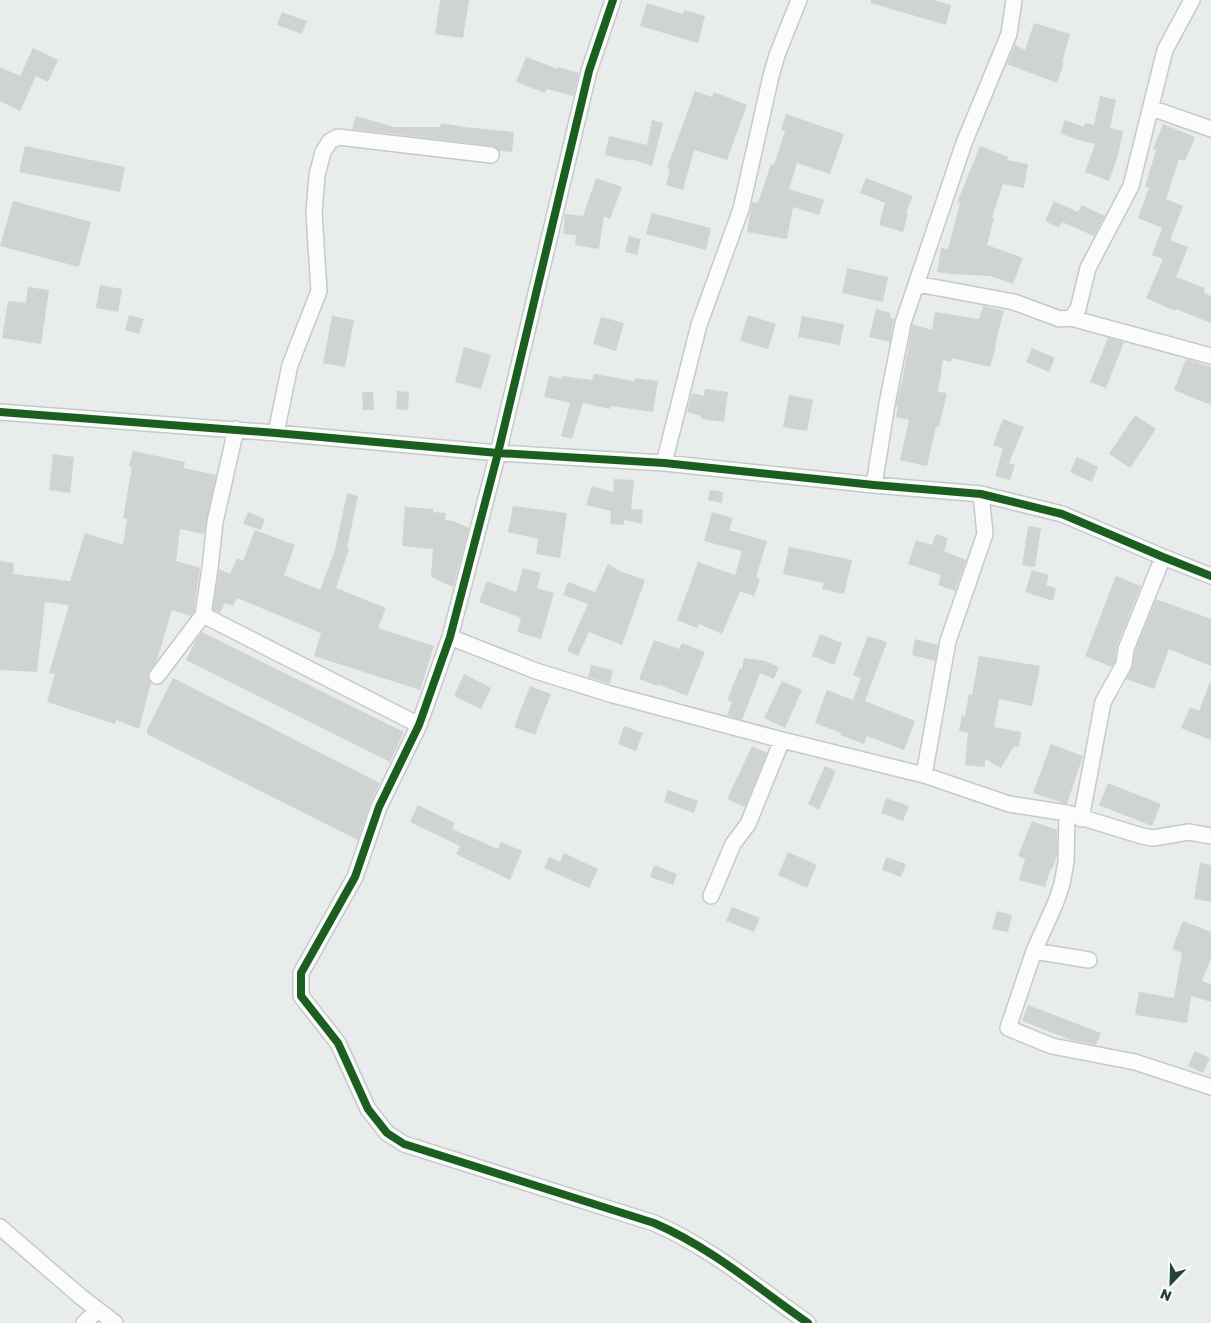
<svg xmlns="http://www.w3.org/2000/svg" width="1211" height="1323" viewBox="0 0 1211 1323" font-family="'Golos Text',sans-serif">
<style>
.building{fill:#cfd4d2}
.lines{fill:none;stroke-linecap:round;stroke-linejoin:round}
.street-casing{stroke:#c5cac8;stroke-width:18}
.street{stroke:#fcfcfc;stroke-width:15}
.cycleway-casing{stroke:#f7fbf9;stroke-width:11}
.cycleway{stroke:#1b5e20;stroke-width:8}
</style>
<rect width="100%" height="100%" fill="#e8edeb"/>
<path class="building" d="M440 0H469L463 38 435 34Z
M871 0H934L951 5 946 25 871 3Z
M647 3 683 14 684 10 705 16 698 43 640 26Z
M282 12 307 21 302 34 277 25Z
M1034 23 1070 34 1062 63H1064L1057 83 1007 64 1015 45 1025 50Z
M33 48 58 60 48 82 36 76 20 111 0 101V67L20 76Z
M526 57 558 69V67L579 73 573 96 547 89 545 93 516 82Z
M695 91 712 97 714 92 747 105 727 160 694 150 683 190 666 185 670 169 667 168Z
M1100 96 1116 100 1110 128 1123 131 1118 155 1109 181 1085 172 1095 144 1078 140 1060 133 1065 120 1084 127 1085 123 1094 125Z
M786 114 844 134 830 174 797 163 789 189 824 200 819 215 793 207 787 239 747 232 752 202 758 203 771 164 774 165 785 131 781 130Z
M356 116 394 127H440L441 123 464 127 514 132 512 152 499 151 492 146 352 129Z
M652 120 663 123 652 166 631 159V161L605 155 609 136 647 145Z
M1163 124 1195 137 1185 161 1179 159 1166 199 1183 206 1170 240 1188 247 1176 277 1205 288 1204 293 1211 296V323L1176 309 1175 311 1146 298 1163 259 1152 255 1162 228 1138 218 1149 188 1145 187 1156 150 1153 149Z
M25 146 125 167 120 192 19 172Z
M980 146 1008 157 1007 160 1028 164 1024 188 1003 184 992 217 994 218 987 245 1023 258 1013 284 990 276 951 274 937 272 941 248 948 249 960 203H957Z
M596 178 622 187 610 219 604 216 599 249 575 245 576 235 563 234 565 214 583 216Z
M866 178 913 196 906 213H908L903 232 879 225 885 203 860 193Z
M13 201 91 222 79 267 0 246Z
M1054 201 1078 212 1082 205 1105 216 1094 236 1062 222 1059 228 1045 221Z
M652 213 711 228 706 250 646 234Z
M629 236 641 239 637 255 625 252Z
M847 268 888 277 883 302 842 293Z
M100 285 122 289 118 312 96 308Z
M28 287 49 290 41 344 2 338 8 301 26 303Z
M983 306 1004 311 995 345 996 346 990 367 952 358 951 362 943 360 938 392 947 393 939 427H936L927 466 900 460 909 420 896 417 898 407 896 406 901 383H902L912 324 932 330 935 312 979 319Z
M876 309 891 313 890 318 894 319 890 342 869 337Z
M129 315 144 319 139 334 125 330Z
M748 315 776 324 768 349 740 341Z
M332 316 354 320 345 367 323 363Z
M802 316 844 324 840 345 798 337Z
M601 317 624 323 616 351 593 344Z
M1108 338 1124 342 1106 388 1090 382Z
M464 347 491 355 481 389 455 382Z
M1032 348 1055 358 1049 372 1026 362Z
M1186 359 1211 367V405L1174 390Z
M594 374 635 381V378L658 381 653 412 611 406 610 409 583 403 572 439 561 436 570 403 544 397 549 376 562 379V376L592 380Z
M705 389 728 392 724 422 701 419V416L687 412 692 393 704 396Z
M397 391 409 392 408 410 396 409Z
M362 392H373L374 410H363Z
M789 395 813 400 807 431 783 427Z
M1135 415 1156 429 1130 468 1109 454Z
M1003 419 1024 427 1009 463 1015 465 1010 480 995 476 1003 449 993 445Z
M133 451 185 462 184 468 216 475 204 534 180 529 176 561 200 568 194 611 191 616 172 610 157 660 148 674V679L151 683 139 729 116 720 115 724 47 702 55 674 49 673 69 605 45 602 37 672 0 670V561L14 563 13 574 70 581 85 533 123 545 127 519 123 518 132 467 129 466Z
M53 454 74 457 70 493 49 490Z
M1077 457 1098 467 1092 482 1070 472Z
M614 479 634 480 631 509 643 510 642 524 625 520 623 525 610 524 611 511 586 505 592 486 613 492Z
M710 490 723 492 722 503 708 500Z
M347 493 358 496 347 548 349 549 336 588 386 608 378 628 434 646 420 690 314 656 321 633 237 598 233 606 225 603 220 613 213 610 219 569 230 574 237 558 243 561 255 530 295 545 284 575 320 590 335 550Z
M513 506 567 513 560 558 536 554 538 539 508 532Z
M405 507 433 509V512L446 513 445 520 453 521 469 528 453 587 431 577 433 549 402 546Z
M248 512 265 519 261 530 243 524Z
M712 512 733 518 729 530 767 541 756 577 760 579 754 596 740 591 722 634 699 624 697 628 677 620 698 562 735 575 742 551 704 541Z
M1028 526 1041 528 1035 567 1022 565Z
M936 534 948 538 944 551 966 560 955 591 938 585 941 575 908 564 916 540 932 545Z
M789 547 852 560 844 594 822 589 824 583 783 574Z
M608 564 617 569V570L645 580 622 645 589 632 578 656 567 651 588 604 563 595 568 582 595 592Z
M523 568 541 573 537 588 554 593 541 639 517 632 521 618 479 602 487 581 516 592Z
M1032 570 1049 575 1046 585 1056 588 1053 601 1025 592Z
M1116 576 1141 586 1117 646 1115 661 1112 667 1085 656Z
M1156 599 1211 619V666L1169 649 1154 689 1126 679 1132 668 1135 651Z
M202 632 404 732 390 762 186 660 196 640Z
M820 634 842 643 834 665 812 656Z
M868 636 887 642 865 701 915 721 904 750 867 736 864 744 840 735 841 733 815 723 827 690 853 700 861 678 853 675Z
M915 639 938 645 935 661 912 655Z
M654 640 679 649 682 643 705 652 687 696 658 684V686L639 679Z
M979 656 1040 666 1032 706 999 699 994 727 1021 732 1019 747 1014 746 1001 768 985 759V767L965 765 968 733 959 731 962 715 965 716 969 694 972 695Z
M744 658 765 661 779 667 774 679 760 673 742 720 727 715 732 702 727 700 740 668 742 669Z
M591 665 613 670 610 684 588 677Z
M464 674 491 688 481 709 454 696Z
M173 678 380 783 370 804 358 840 147 734V730Z
M782 681 802 690 785 728 764 718Z
M1210 682 1211 683V740L1181 728 1190 707 1199 711Z
M530 686 551 694 535 735 514 727Z
M624 726 643 733 636 751 618 744Z
M1051 744 1083 756 1067 804 1033 793Z
M752 746 767 753 745 807 727 799Z
M825 766 836 771 819 810 808 804Z
M1108 783 1161 804 1152 826 1099 805Z
M668 790 698 801 694 813 664 802Z
M886 798 909 806 903 821 881 813Z
M418 805 455 823 452 829 498 849 501 842 522 851 510 880 456 854 460 846 410 822Z
M1032 821 1057 830V856L1052 869 1051 868 1045 887 1019 880 1025 859 1018 856Z
M788 852 817 865 807 888 778 875Z
M564 853 598 869 589 888 544 868 549 857 560 862Z
M886 857 906 864 901 877 882 870Z
M1200 863 1211 865V902L1194 899Z
M654 865 677 874 673 885 650 877Z
M732 907 760 918 754 932 726 921Z
M997 911 1012 915 1008 932 992 929Z
M1183 921 1211 932V959L1202 981 1211 984V1002L1191 996 1187 1023 1135 1015 1139 992 1174 998 1182 953 1172 949Z
M1028 1005 1101 1033 1096 1045 1071 1040 1022 1021Z
M1195 1051 1210 1058 1203 1073 1188 1066Z"/>
<g class="lines">
<defs>
<path id="street" d="M613 0 589 71 498 453 450 637 419 725 379 807 355 877 301 973V996L338 1043 368 1109 387 1133 404 1144 654 1223C710 1247 758 1288 808 1323
M1151 108 1211 129
M917 284 1014 302 1060 319 1071 318 1211 356
M1071 318 1078 309 1088 268 1131 186 1165 50 1192 0
M0 412 276 433 498 453 664 463 874 485 981 494 1062 514 1163 557 1211 576
M276 433 290 365 319 291 314 213 317 175 323 152 330 141 338 137 491 155
M664 463 699 325 741 209 771 76 777 55 799 0
M874 485 887 404 903 323 964 143 1009 34 1014 0
M203 615 419 725
M450 637 536 671 610 694 782 740 924 775 1009 804 1067 813 1142 836 1153 838 1189 832 1211 836
M157 676 203 615 210 568 215 522 236 429
M924 775 948 641 985 534 981 494
M1067 813 1066 862 1062 884 1056 902 1034 951 1008 1028 1052 1046 1135 1062 1211 1087
M1081 819 1103 702 1124 664 1126 649 1163 557
M711 896 733 844 748 824 782 740
M1034 951 1089 960
M0 1227 81 1297 115 1323
M84 1323 98 1310"/>
</defs>
<use href="#street" class="street-casing"/>
<use href="#street" class="street"/>
<defs>
<path id="cycleway" d="M613 0 589 71 498 453 450 637 419 725 379 807 355 877 301 973V996L338 1043 368 1109 387 1133 404 1144 654 1223C710 1247 758 1288 808 1323
M0 412 276 433 498 453 664 463 874 485 981 494 1062 514 1163 557 1211 576"/>
</defs>
<use href="#cycleway" class="cycleway-casing"/>
<use href="#cycleway" class="cycleway"/>
</g>
<g transform="translate(1171 1283) rotate(203)" stroke="#f7fbf9" stroke-width="4" paint-order="stroke">
<path d="M0-4L9 19L0 12L-9 19Z" fill="#24423a"/>
<text y="-8" font-size="14" font-weight="bold" text-anchor="middle" fill="#24423a">N</text>
</g>
</svg>
